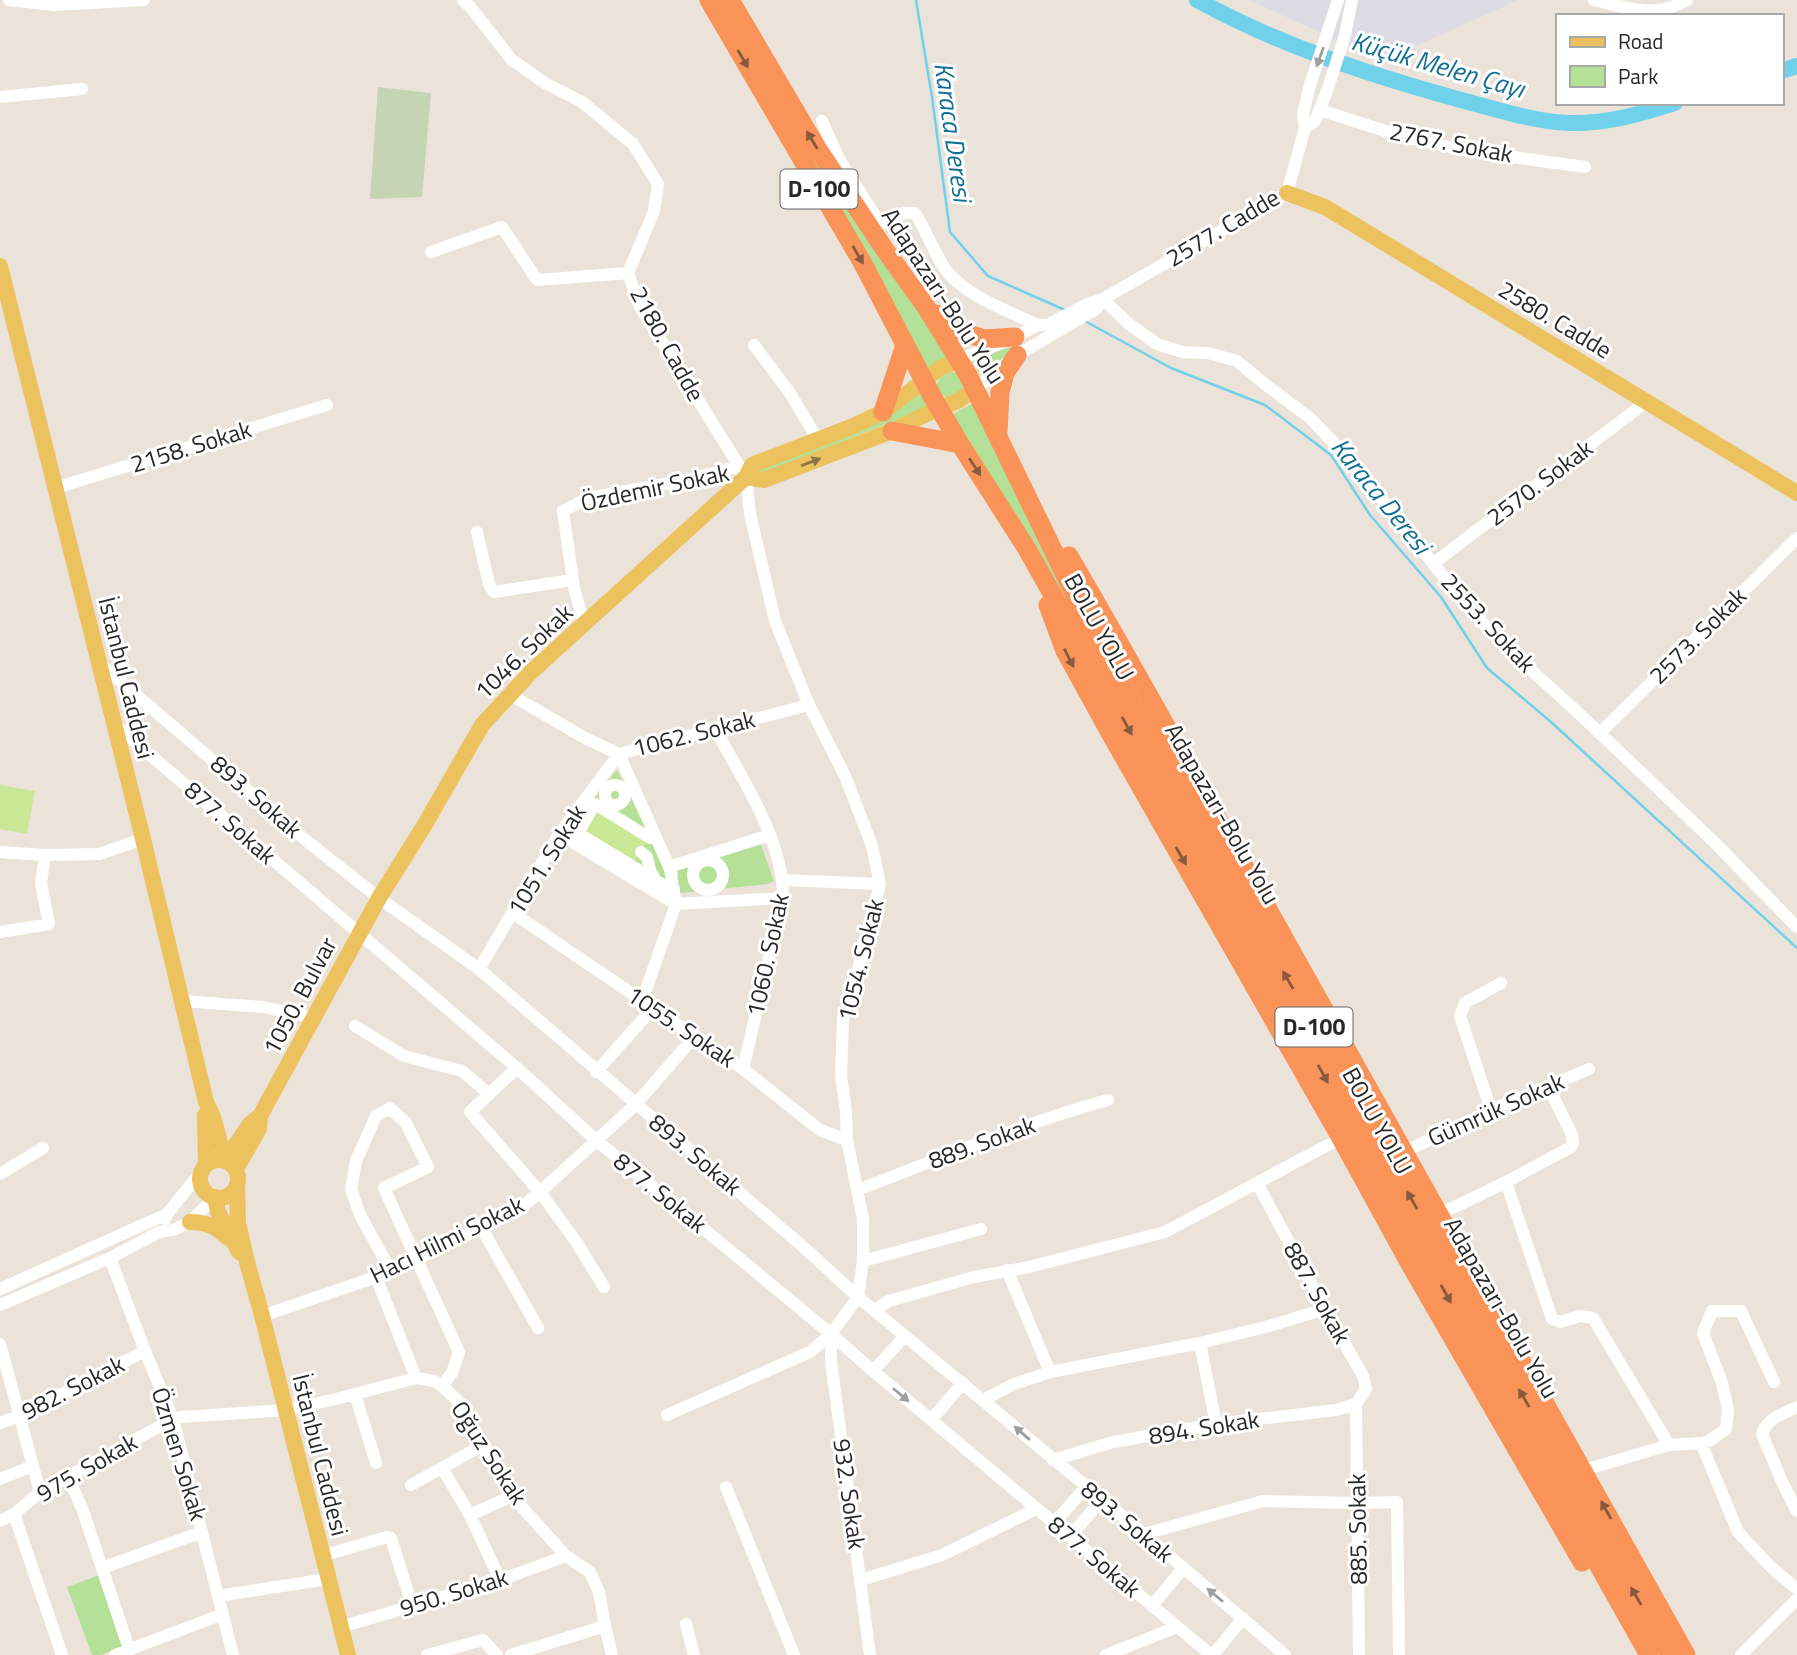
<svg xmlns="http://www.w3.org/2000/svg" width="1797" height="1655" viewBox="0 0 1797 1655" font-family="'Titillium Web',sans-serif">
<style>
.industrial{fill:#dddbe3}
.green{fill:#b5e098}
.cemetery{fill:#c5d4b2}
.pitch{fill:#c9e794}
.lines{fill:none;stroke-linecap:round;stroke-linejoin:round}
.stream{stroke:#70d1ea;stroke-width:2.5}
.river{stroke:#70d1ea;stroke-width:16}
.minor{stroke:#fff;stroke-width:12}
.major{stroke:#ecc25e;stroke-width:16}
.highway{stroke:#f99357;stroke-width:19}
.oneway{fill:#9f9f9f}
.oneway2{fill:#87593e}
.oneway3{fill:#8a7644}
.labels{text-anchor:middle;stroke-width:6;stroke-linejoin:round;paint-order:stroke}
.shield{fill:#fff;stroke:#696969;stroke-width:2}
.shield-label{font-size:23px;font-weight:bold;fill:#292929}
.street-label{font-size:24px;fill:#292929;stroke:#fff}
.water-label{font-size:26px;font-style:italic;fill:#116f94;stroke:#fff}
</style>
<rect width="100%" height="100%" fill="#ebe3da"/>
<path class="industrial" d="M1249 0H1518L1383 61Z"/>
<path class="green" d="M717 0H723L951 354 925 370Z
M1018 345 981 376 972 360Z
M950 371 959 374 963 387 962 391 947 398C931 388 936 379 950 371Z
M920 392 928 407 760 475 758 470Z
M977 401 1082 629 949 416Z
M617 770 660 856 667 879 660 891 567 833Z
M760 842 774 881 768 884 680 893 677 888 678 866Z
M99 1575 125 1646 101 1655H92L67 1587Z"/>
<path class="cemetery" d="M378 87 431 93 422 197 370 199Z"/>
<path class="pitch" d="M0 785 35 791 27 834 0 829Z
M596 806 649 838 633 864 580 832Z"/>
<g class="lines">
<path class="stream" d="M916 0 932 97 950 232 988 276 1065 310
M1083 320 1171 368 1265 405 1331 455 1370 515 1441 597 1487 668 1551 722 1797 948"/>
<path class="river" d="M1197 0C1281 46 1370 75 1461 100 1496 109 1534 122 1570 123 1606 124 1641 114 1675 103
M1781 71 1797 66"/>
<path class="minor" d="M9 0 54 5 144 0
M463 0 471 8 512 60 545 83 582 102 633 144 658 184 654 211 628 273 639 305 746 477 750 514 775 621 809 705 846 778 872 846 880 884 868 936 843 1019 841 1076 846 1112 847 1140 863 1219V1261L858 1297 831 1334 810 1352 667 1415
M1594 0C1628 8 1654 19 1687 0
M0 97 82 89
M1320 110 1407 138 1469 151 1585 167
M822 121 839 159 879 222 887 223 903 213H915C927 231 937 262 951 276 972 298 1010 312 1038 325
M1305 128 1315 121 1327 91 1345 35 1352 0
M431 252 502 227 537 280 628 273
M1103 299 1129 324 1157 344 1182 352 1208 353 1237 361 1266 385 1310 418 1353 463 1470 610 1511 652 1574 709 1645 776 1715 843 1797 927
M754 345 790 393 818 440
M959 360 1015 337 1038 325H1047L1085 305 1103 299 1287 193 1305 128 1303 114 1310 85 1338 0
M975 389 1017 355 1096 309 1101 302
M55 488 327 405
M477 532 489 584 494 592 573 580
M1434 563 1646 402
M584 624 574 588 563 511 588 498 681 481 737 467 743 474
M99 663 308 842 379 898 479 969 808 1251 858 1297 1144 1534 1285 1655
M509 694 585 738 619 754 809 705
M114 724 517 1068 596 1140 831 1334 873 1371 1211 1655
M715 729C742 778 784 841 783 898L743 1069
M1600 733 1797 538
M605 795a10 10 0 1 1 20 0a10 10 0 1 1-20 0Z
M578 833 595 804 650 838 655 835
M559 834 676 904 783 898
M566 838 578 833 660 883 674 889
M0 852 45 855 99 854 143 839
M641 852 647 857 650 870 656 881
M693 875a15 15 0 1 1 30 0a15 15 0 1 1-30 0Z
M669 867 770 835
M784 880 880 884
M513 913 743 1069 820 1130 847 1140
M0 932 49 924 41 883 45 855
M479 969 559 834 619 754 670 869 676 904 642 1001
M183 1001 263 1007 315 1018
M355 1026 404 1056 462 1071 489 1094
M517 1068 470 1112 540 1192 577 1243 604 1287
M596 1072 653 1008
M1491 1110 1460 1016 1465 1003 1501 983
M1404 1152 1491 1110 1589 1069
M0 1174 43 1148
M1506 1182 1552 1319 1560 1322 1580 1316 1593 1318 1669 1445
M1257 1183 1325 1309 1363 1376 1366 1389 1356 1404
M857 1190C940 1159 1023 1123 1108 1100
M1440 1214 1506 1182 1571 1147 1573 1142 1572 1135 1548 1086
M165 1219 167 1214 201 1172
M481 1227 538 1328
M110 1258 145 1351 173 1419 233 1655
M863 1261 981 1229
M1007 1270 1050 1372
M391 1271 360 1215 351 1189 356 1161 376 1116 390 1108 406 1123 428 1167 384 1188 459 1352 452 1373 442 1386
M376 1277 416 1378
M0 1289 167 1214
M0 1305 110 1258 159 1232 173 1230 190 1222 215 1197
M874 1310 889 1301 974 1277 1029 1267 1165 1232 1341 1138
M262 1316 376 1277 417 1259 518 1210 540 1192 635 1105 695 1036
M831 1334V1361L870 1655
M1200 1343 1216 1424
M0 1344 40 1492
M873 1371 905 1336
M355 1394 376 1463
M983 1400 1014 1384 1050 1372 1200 1343 1269 1326 1325 1309
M1356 1404 1359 1655
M1797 1407C1783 1414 1767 1418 1762 1434L1783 1484 1797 1511
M931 1420 963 1383
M0 1423 19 1416 145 1351
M1701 1443 1738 1532 1771 1567 1797 1589
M1053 1460 1113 1442 1216 1424 1336 1410 1356 1404
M442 1468 470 1515 500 1580
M1584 1470 1669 1445 1701 1443 1709 1441 1726 1429 1728 1410 1722 1383 1703 1333 1712 1311H1741L1774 1382
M68 1476 83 1511 129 1649
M0 1479 33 1466
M411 1485 483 1445
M726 1487 794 1655
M14 1514 62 1655
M470 1515 512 1496
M0 1521 14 1514 40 1492 173 1419 181 1417 286 1410 336 1399 416 1378 434 1381 442 1386 458 1401 512 1496 566 1556 590 1572 599 1592 605 1626 612 1655
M1054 1523 1086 1487
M1144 1534 1263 1501 1358 1503 1397 1502 1399 1655
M1070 1537 1102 1499
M322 1556 387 1537 391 1538 412 1605
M102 1568 202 1532
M861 1580 942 1555 1036 1509
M218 1596 328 1579
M1152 1606 1183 1568
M686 1624 694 1655
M341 1627 500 1580 566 1556
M115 1655 223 1614
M427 1655 483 1640 497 1655
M511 1655 605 1626
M1106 1655 1177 1627
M1213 1655 1243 1618
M1741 1655 1797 1599"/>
<path class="major" d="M1287 193 1325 207 1797 493
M0 266 143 839 206 1102 213 1117 225 1160
M746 477 764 480 892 431 939 408 958 401 975 389
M205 1115 206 1165
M200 1179a19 19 0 1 1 38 0a19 19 0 1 1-38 0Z
M225 1160 250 1124 260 1116 379 898 424 826 482 725 531 672 746 477 752 465 851 427 883 412 940 368 959 360
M236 1169 259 1129 260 1116
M237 1185 238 1223 248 1266 260 1308 348 1655
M215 1197 218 1212 239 1252
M190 1222C208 1222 215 1227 228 1238"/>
<path class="highway" d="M709 0 862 262 932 396 960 444 1027 549 1649 1655
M730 0 817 148 883 247 926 307 968 375 1105 657 1670 1655
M936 314 958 330 984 339 1015 337
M883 412 905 345
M892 431 960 444
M998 432 1000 392 1005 373 1017 355
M1069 556C1151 696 1228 839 1308 981 1433 1206 1561 1430 1686 1655
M1048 605 1065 651 1109 731 1341 1138 1410 1264 1582 1562"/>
</g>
<defs><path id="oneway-solid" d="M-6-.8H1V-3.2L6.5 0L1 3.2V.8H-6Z" transform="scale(1.75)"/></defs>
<g class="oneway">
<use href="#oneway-solid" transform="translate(1320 57) rotate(110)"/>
<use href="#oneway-solid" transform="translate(901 1395) rotate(40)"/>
<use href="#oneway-solid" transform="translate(1022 1433) rotate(-139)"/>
<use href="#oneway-solid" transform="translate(1215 1595) rotate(-140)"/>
</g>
<g class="oneway2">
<use href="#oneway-solid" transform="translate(743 59) rotate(60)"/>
<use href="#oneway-solid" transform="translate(812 140) rotate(-121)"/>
<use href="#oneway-solid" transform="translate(858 255) rotate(60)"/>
<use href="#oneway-solid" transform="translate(975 467) rotate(57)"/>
<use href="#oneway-solid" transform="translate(1069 658) rotate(63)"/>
<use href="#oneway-solid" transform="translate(1127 726) rotate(61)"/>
<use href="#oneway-solid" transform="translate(1181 856) rotate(60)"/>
<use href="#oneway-solid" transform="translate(1288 980) rotate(-120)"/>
<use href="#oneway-solid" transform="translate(1323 1074) rotate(61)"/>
<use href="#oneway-solid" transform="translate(1412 1200) rotate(-120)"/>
<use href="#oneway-solid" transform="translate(1446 1294) rotate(61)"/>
<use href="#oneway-solid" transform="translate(1524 1398) rotate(-120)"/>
<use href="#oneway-solid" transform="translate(1606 1510) rotate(-119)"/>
<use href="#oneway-solid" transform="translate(1636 1596) rotate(-120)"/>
</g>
<use class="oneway3" href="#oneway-solid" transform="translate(811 462) rotate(-21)"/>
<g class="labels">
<g class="shield">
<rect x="780.5" y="169.5" width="77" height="39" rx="5"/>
<rect x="1275.5" y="1007.5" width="77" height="39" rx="5"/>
</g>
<g class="shield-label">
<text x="819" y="197">D-100</text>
<text x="1314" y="1035">D-100</text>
</g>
<g class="street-label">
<text transform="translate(1451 143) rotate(11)" y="8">2767. Sokak</text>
<text transform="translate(1223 228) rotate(-31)" y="8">2577. Cadde</text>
<text transform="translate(943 296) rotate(57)" y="8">Adapazarı-Bolu Yolu</text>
<text transform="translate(1555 320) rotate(31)" y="8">2580. Cadde</text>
<text transform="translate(667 344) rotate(61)" y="8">2180. Cadde</text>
<text transform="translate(191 447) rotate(-17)" y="8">2158. Sokak</text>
<text transform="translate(1540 483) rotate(-37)" y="8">2570. Sokak</text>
<text transform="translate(655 488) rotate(-12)" y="8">Özdemir Sokak</text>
<text transform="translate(1488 623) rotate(47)" y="8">2553. Sokak</text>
<text transform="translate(1099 627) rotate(61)" y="8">BOLU YOLU</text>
<text transform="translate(1698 636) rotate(-45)" y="8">2573. Sokak</text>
<text transform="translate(524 652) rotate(-44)" y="8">1046. Sokak</text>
<text transform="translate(126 678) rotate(76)" y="8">İstanbul Caddesi</text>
<text transform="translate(694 734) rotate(-14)" y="8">1062. Sokak</text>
<text transform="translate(256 797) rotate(41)" y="8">893. Sokak</text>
<text transform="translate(1222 814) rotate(60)" y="8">Adapazarı-Bolu Yolu</text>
<text transform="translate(230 823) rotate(41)" y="8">877. Sokak</text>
<text transform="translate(547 860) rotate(-58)" y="8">1051. Sokak</text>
<text transform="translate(768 955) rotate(-78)" y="8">1060. Sokak</text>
<text transform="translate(861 960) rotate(-76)" y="8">1054. Sokak</text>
<text transform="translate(300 996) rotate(-62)" y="8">1050. Bulvar</text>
<text transform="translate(681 1027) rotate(34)" y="8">1055. Sokak</text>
<text transform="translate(1496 1110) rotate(-24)" y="8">Gümrük Sokak</text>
<text transform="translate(1377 1121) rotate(61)" y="8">BOLU YOLU</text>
<text transform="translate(982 1143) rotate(-20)" y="8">889. Sokak</text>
<text transform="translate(695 1155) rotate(40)" y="8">893. Sokak</text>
<text transform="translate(660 1193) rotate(39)" y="8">877. Sokak</text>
<text transform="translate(447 1240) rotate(-26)" y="8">Hacı Hilmi Sokak</text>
<text transform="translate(1317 1293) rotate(61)" y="8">887. Sokak</text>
<text transform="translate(1501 1308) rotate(60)" y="8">Adapazarı-Bolu Yolu</text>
<text transform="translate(73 1388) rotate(-27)" y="8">982. Sokak</text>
<text transform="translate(1204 1428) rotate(-9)" y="8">894. Sokak</text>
<text transform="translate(489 1453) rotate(57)" y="8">Oğuz Sokak</text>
<text transform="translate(179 1454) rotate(73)" y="8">Özmen Sokak</text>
<text transform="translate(320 1455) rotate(76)" y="8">İstanbul Caddesi</text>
<text transform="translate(87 1468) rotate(-30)" y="8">975. Sokak</text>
<text transform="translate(849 1494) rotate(82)" y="8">932. Sokak</text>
<text transform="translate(1127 1522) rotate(40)" y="8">893. Sokak</text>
<text transform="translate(1358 1529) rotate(-91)" y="8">885. Sokak</text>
<text transform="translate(1094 1557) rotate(40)" y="8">877. Sokak</text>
<text transform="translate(454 1593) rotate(-17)" y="8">950. Sokak</text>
</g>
<g class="water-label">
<text transform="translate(1438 65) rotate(16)" y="9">Küçük Melen Çayı</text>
<text transform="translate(953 132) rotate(82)" y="9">Karaca Deresi</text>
<text transform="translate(1381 496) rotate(51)" y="9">Karaca Deresi</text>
</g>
</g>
<rect x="1556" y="14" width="228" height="91" fill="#ffffff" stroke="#a9a9a9" stroke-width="2"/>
<rect x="1570" y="37" width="35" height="10" fill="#ecc25e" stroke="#a9a9a9" stroke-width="2"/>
<text x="1618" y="49" font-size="21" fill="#292929">Road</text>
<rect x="1570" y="66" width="35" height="21" fill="#b5e098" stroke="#a9a9a9" stroke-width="2"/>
<text x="1618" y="84" font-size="21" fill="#292929">Park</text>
</svg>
